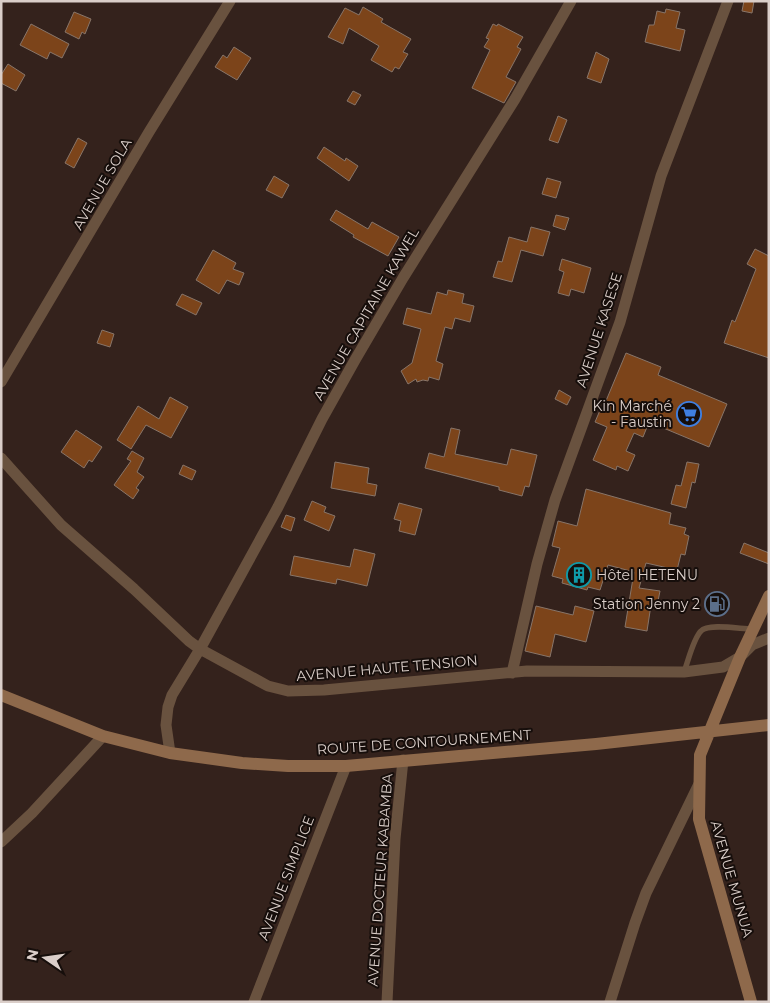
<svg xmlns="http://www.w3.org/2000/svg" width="770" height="1003" viewBox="0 0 770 1003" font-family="Montserrat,sans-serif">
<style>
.building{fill:#7c441a;stroke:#887569}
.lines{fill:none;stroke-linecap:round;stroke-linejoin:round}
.lane{stroke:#69523f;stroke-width:5.5}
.street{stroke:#69523f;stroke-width:11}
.secondary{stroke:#8e694b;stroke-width:12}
.labels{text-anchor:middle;stroke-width:4;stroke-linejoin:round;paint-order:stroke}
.street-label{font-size:14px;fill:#dacec9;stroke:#160e0b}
.poi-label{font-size:14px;fill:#dacec9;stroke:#160e0b;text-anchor:end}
</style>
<rect width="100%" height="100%" fill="#34221c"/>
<path class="building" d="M744 1H754L752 13 742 11Z
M363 7 383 19 381 22 411 39 403 52 408 54 399 69 395 67 392 72 371 60 379 46 349 28 343 44 328 37 345 8 359 15Z
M666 9 680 12 676 28 685 30 680 51 645 42 649 25H654L657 11 665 13Z
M74 12 91 19 85 34 82 32 79 39 65 32Z
M31 24 69 44 62 58 50 52 47 59 20 45Z
M493 24 497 26 498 24 523 37 517 47 521 49 506 77 516 82 504 103 472 88 490 50 484 47 489 39 486 38Z
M234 47 251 58 237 80 215 67 223 55 227 58Z
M596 52 609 59 601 83 587 78Z
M8 64 25 75 16 91 1 83V75Z
M353 91 361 95 355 105 347 101Z
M558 116 567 120 558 143 549 140Z
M78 138 87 143 74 168 65 163Z
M324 147 345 161 346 158 358 166 349 181 317 158Z
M274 176 289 185 282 198 266 190Z
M547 178 561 182 556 198 542 194Z
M336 210 368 229 372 222 399 237 388 256 353 237 354 235 330 220Z
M556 215 569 218 565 230 553 226Z
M531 227 550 232 543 256 521 250 512 282 493 277 498 261 502 262 509 237 527 242Z
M755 249 769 256V358L724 343 732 320 735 322 756 269 747 264Z
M213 250 236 263 233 269 244 273 239 285 227 280 219 294 196 280Z
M562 259 591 268 584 293 571 289 569 296 558 293 564 272 559 270Z
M448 290 464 294 462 303 474 306 470 322 455 318 452 329 445 327 436 361 443 364 439 380 429 377 428 381 423 380 417 382 416 379 408 384 401 371 412 363 421 329 403 324 407 308 431 314 437 292 447 295Z
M182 294 202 303 196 315 176 305Z
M102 330 114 334 110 347 97 343Z
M626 353 661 367 658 375 727 404 709 447 649 422 643 437 634 433 626 451 635 455 628 471 617 466 616 470 593 460 607 427 595 422 601 408H603Z
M559 390 571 397 567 405 555 399Z
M170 397 188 407 171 438 146 425 131 449 117 440 138 406 159 419Z
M451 428 460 430 455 454 507 465 511 449 537 455 529 487 525 486 522 496 499 490V487L425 468 429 453 444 457Z
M76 430 102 447 92 462 89 460 84 468 61 452Z
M132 451 144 458 137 472 144 477 136 488 139 490 133 499 114 485 131 461 127 459Z
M335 462 369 468 367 483 377 485 375 496 331 488Z
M687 462 699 464 695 483 692 482 686 508 671 504 676 485 681 486Z
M183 465 196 471 192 480 179 474Z
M586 489 671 513 669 524 686 528 684 534 689 536 685 555 681 554 677 570 646 563 639 588 660 591 657 606 651 605 647 631 625 627 634 572 608 565 600 590 588 587 587 590 562 583 563 579 552 576 560 548 552 546 558 521 577 526Z
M312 501 326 507 324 512 335 516 329 531 304 520Z
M399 503 422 509 415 535 399 531 401 521 394 519Z
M286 515 295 518 291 531 281 527Z
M744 543 769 553V564L740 553Z
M354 549 375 554 367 586 337 579 336 584 290 575 294 556 350 567Z
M536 606 573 615 575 606 594 611 586 642 555 634 550 657 525 651Z"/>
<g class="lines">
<path class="lane" d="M684 672C688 662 693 639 701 631 708 623 741 629 752 629"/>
<path class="street" d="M1 382 149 132 230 1
M1 458 61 525 134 589 189 641 200 649 268 686 288 691 324 690 527 671 684 672 723 667 740 657 752 645 769 638
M512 673 537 564 555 500 620 322 661 176 728 1
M170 753 166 725 168 707 172 695 200 649 278 507 322 419 355 360 403 278 515 99 571 1
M1 842 32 813 103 736
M254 1002 346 766
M387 1002 395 839 403 760
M610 1002 635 923 646 893 699 784"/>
<path class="secondary" d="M1 695 103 736 170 753 242 763 288 766H346L596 744 769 725
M751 1002 699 819 700 755 740 657 769 596"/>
</g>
<defs>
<symbol id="supermarket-ring" viewBox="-11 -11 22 22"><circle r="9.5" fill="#160e0b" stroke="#3f7fe0" stroke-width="1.5"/><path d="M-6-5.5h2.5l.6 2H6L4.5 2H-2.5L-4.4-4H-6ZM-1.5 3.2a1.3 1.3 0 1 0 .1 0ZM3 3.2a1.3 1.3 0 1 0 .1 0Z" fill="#3f7fe0"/></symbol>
<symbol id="building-ring" viewBox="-11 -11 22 22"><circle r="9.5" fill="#160e0b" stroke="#0f9aa8" stroke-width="1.5"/><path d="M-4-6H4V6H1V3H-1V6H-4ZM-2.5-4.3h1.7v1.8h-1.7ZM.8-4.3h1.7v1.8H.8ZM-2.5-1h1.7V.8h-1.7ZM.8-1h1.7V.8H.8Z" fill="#0f9aa8"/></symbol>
<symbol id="fuel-ring" viewBox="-11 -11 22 22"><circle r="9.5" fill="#160e0b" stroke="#5c6f8a" stroke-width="1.5"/><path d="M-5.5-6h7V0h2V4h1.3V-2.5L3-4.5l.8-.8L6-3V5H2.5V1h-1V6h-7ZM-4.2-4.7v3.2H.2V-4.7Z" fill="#5c6f8a"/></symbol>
</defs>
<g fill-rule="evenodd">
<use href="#supermarket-ring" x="675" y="400" width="28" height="28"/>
<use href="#building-ring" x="565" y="561" width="28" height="28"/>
<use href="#fuel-ring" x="703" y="590" width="28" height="28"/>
</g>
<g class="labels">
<g class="street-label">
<text transform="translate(102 184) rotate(-60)" y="5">AVENUE SOLA</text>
<text transform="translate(366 314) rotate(-60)" y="5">AVENUE CAPITAINE KAWEL</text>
<text transform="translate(599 330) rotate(-72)" y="5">AVENUE KASESE</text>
<text transform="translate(387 668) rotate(-5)" y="5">AVENUE HAUTE TENSION</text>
<text transform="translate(424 742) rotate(-4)" y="5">ROUTE DE CONTOURNEMENT</text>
<text transform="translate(286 878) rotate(-69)" y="5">AVENUE SIMPLICE</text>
<text transform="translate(732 879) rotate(74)" y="5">AVENUE MUNUA</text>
<text transform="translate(380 880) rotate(-86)" y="5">AVENUE DOCTEUR KABAMBA</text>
</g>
<g class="poi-label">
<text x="672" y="411">Kin Marché<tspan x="672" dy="16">- Faustin</tspan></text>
<text x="596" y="580" text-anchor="start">Hôtel HETENU</text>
<text x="700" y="609">Station Jenny 2</text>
</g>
</g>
<rect width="770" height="1003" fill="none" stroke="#dacec9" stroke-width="5"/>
<g transform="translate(45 958) rotate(283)" stroke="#160e0b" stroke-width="4" paint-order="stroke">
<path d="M0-4L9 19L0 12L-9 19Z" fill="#dacec9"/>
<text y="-8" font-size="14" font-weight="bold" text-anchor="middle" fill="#dacec9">N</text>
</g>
</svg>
